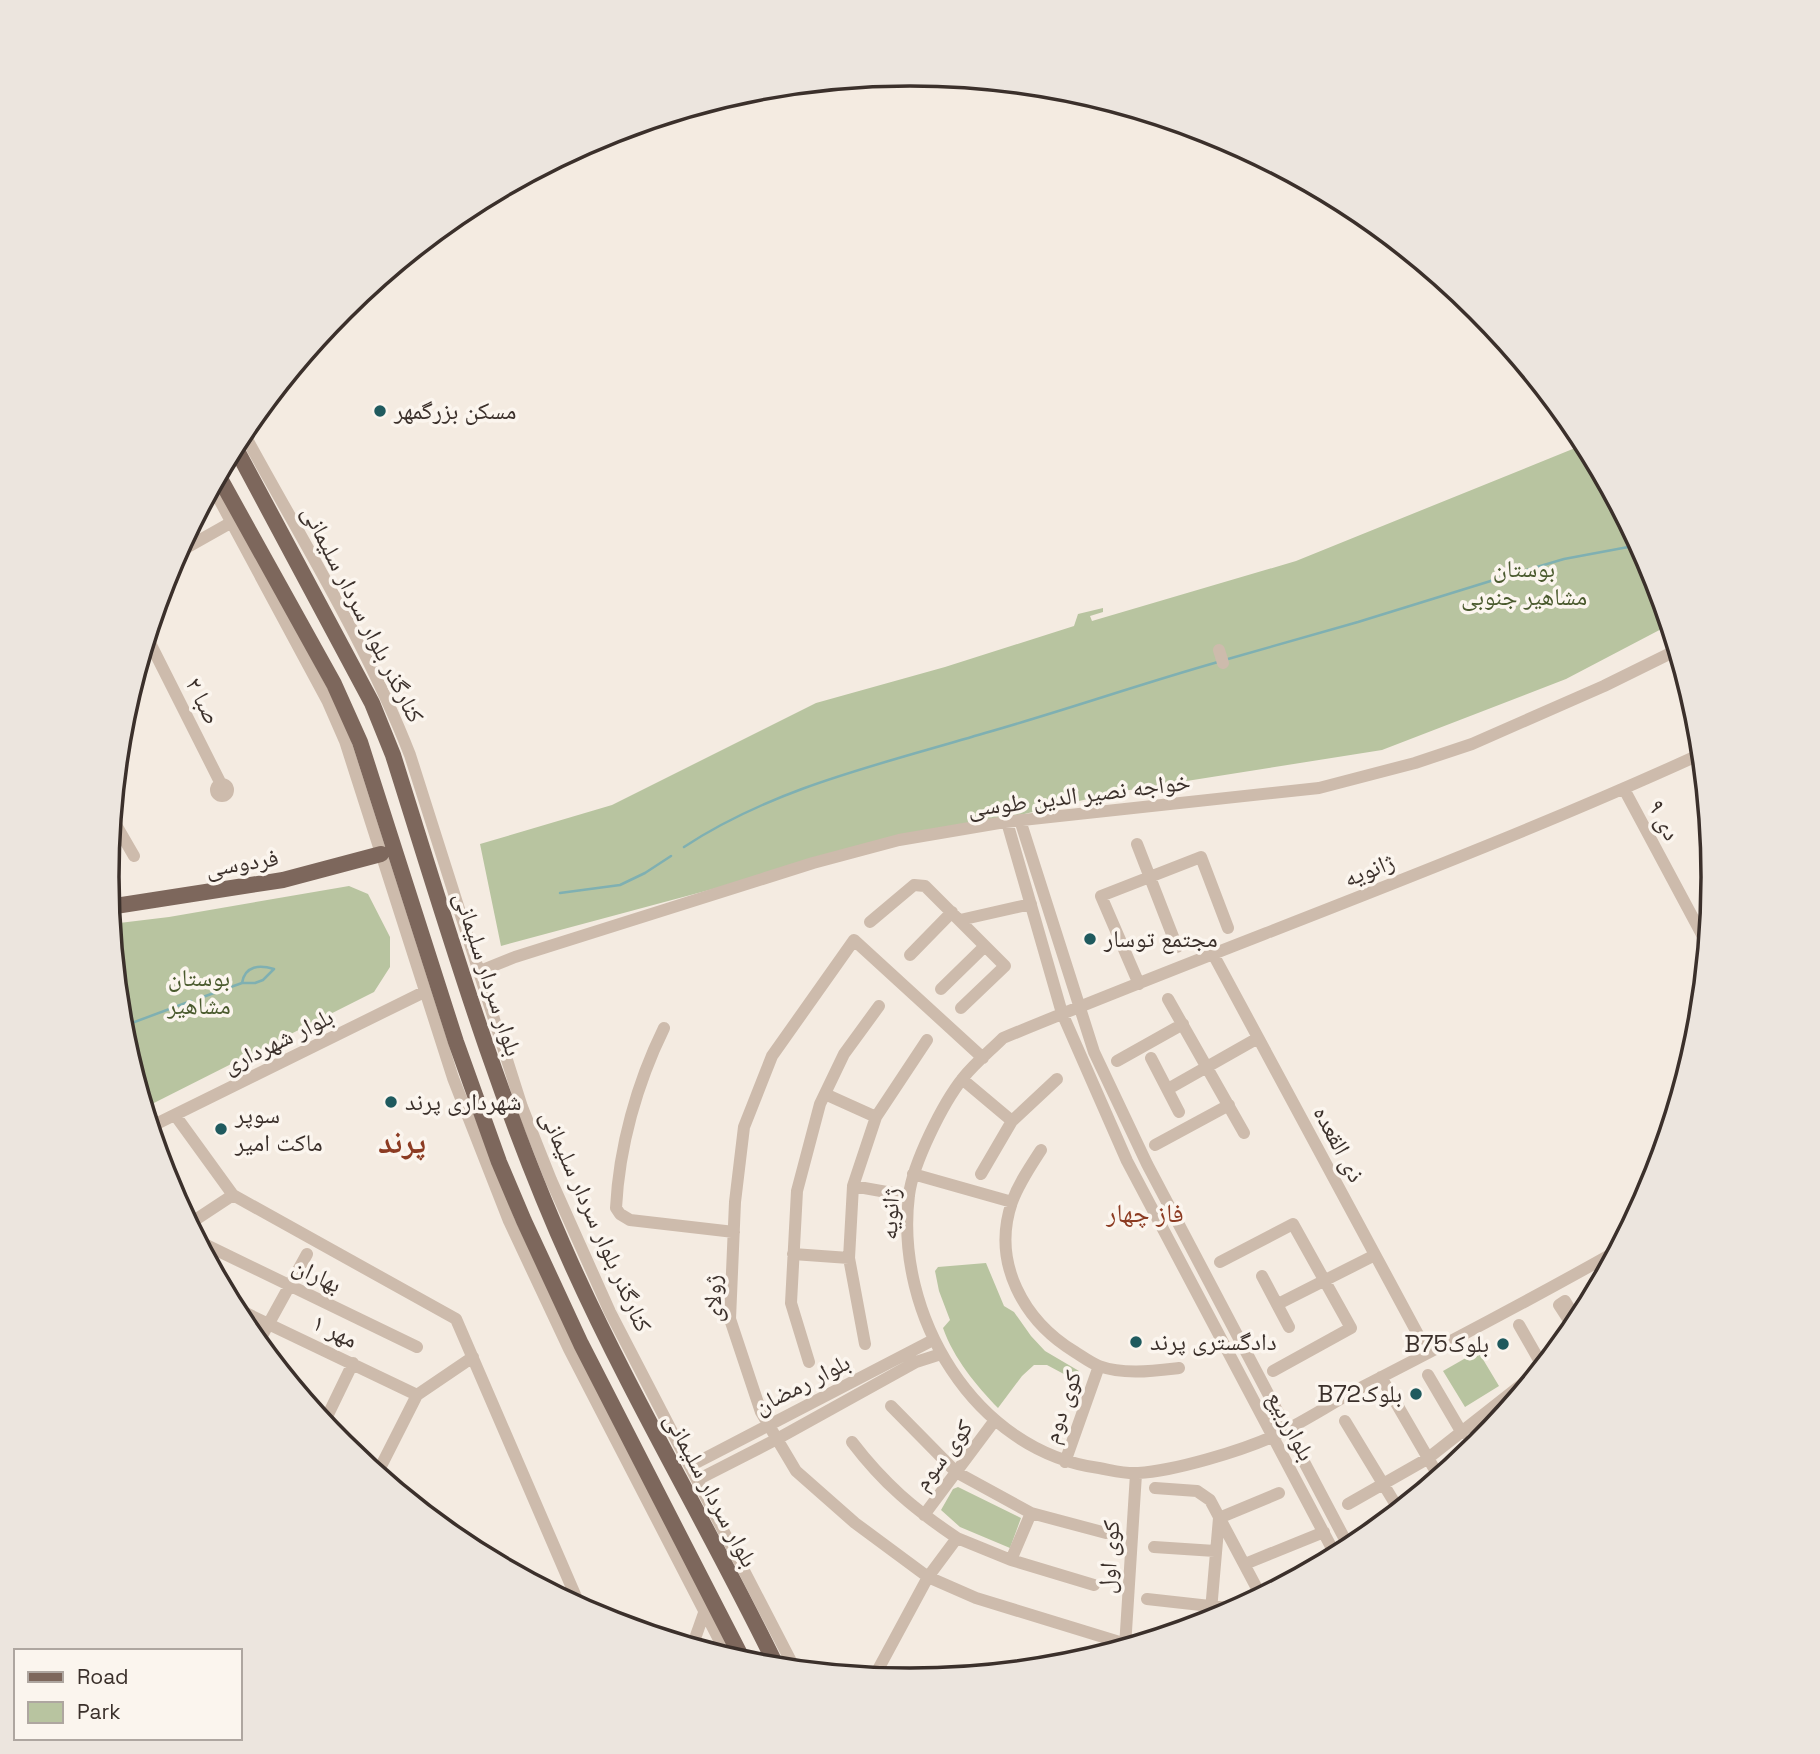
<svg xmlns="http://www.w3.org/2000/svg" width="1820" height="1754" viewBox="0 0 1820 1754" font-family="'Space Grotesk','Noto Naskh Arabic',sans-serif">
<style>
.green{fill:#b8c4a0}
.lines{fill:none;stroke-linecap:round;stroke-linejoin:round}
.stream{stroke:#7fb0b2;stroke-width:2.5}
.minor{stroke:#cdbbac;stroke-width:12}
.major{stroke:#7d675c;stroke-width:16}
.poi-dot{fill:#1f5a5e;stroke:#fbf5ee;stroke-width:2.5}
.labels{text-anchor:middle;stroke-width:7;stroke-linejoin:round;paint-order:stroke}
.poi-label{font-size:24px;fill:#3b302b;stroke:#fbf5ee;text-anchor:start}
.park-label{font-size:24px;fill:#4a5a2e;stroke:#fbf5ee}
.street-label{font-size:24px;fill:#3b302b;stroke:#fbf5ee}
.neighbourhood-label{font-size:26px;fill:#8c3b22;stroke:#fbf5ee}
.district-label{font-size:32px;font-weight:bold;fill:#8c3b22;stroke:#fbf5ee}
.rim{fill:none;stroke:#3b302b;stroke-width:3.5}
</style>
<rect width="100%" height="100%" fill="#f4ebe1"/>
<path class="green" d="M1585 444 1652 570 1669 625 1566 679 1382 750 1117 792 739 882 501 946 480 844 612 805 816 703 945 667 1074 626 1078 614 1103 608V612L1090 616 1092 621 1296 561Z
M349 886 368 894 390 937V967L374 992 144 1108 122 1033 111 924 169 917Z
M986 1263 1004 1306 1014 1312 1031 1336 1045 1351 1079 1371V1379L1075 1380 1047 1365H1034L1022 1376 998 1408C976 1385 954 1359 943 1328L950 1320 939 1291 935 1271 938 1267Z
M1478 1351 1499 1386 1465 1407 1443 1371Z
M958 1487 1021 1518 1010 1548 960 1527 941 1510 953 1489Z"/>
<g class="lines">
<path class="stream" d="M1228 659 1358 622 1523 571 1564 559 1639 545
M684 847C775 787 882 764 985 733 1063 711 1140 684 1218 662
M560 893 620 885 645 873 671 856
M242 983C245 965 260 965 274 969
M200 998 242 983H255L263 980 274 969
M121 1027 191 1001"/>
<path class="minor" d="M242 430C300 537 366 642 410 755L522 1107 551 1180 610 1312 795 1669
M212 486 328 702 345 741 453 1078 509 1221 569 1349 728 1657
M177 553 232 522
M147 637 221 784
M1219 650 1223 663
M216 790a6 6 0 1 1 12 0a6 6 0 1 1-12 0Z
M1624 789 1707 944
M112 818 134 856
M1020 820 1094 1052 1147 1164 1350 1549
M1007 822 1062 1013 1127 1161 1336 1556
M1137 844 1177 947
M960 920 1031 904
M870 922 914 885 925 886 1005 966 961 1008
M1213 954 1428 1353
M910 955 952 912
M480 971 515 957 813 863 899 840 1005 822 1319 788 1415 763 1472 744 1604 686 1677 650
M1139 984 1101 896 1201 857 1228 928
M941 989 985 946
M1168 999 1244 1133
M664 1028C637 1083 619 1147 616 1208L620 1214 630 1220 734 1232
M983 1058 854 940 772 1056 744 1127 735 1202 730 1319 761 1412 796 1471 855 1523 928 1577 976 1598 1126 1644
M1151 1058 1179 1112
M1117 1061 1183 1024
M962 1079 1012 1121
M1168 1089 1258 1038
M825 1094 876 1117
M175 1115 233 1195 189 1224
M150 1127 424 992
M1155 1145 1229 1105
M1041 1150C1030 1167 1019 1183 1012 1202 991 1263 1024 1321 1075 1352 1083 1357 1091 1363 1099 1366 1124 1375 1153 1371 1179 1368
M913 1174 1012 1202
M981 1174 1012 1121 1057 1079
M853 1186 909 1196
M233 1195 456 1319 576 1597 574 1604
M200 1246 202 1243 417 1347
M1617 1251C1535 1297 1452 1341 1368 1384 1336 1400 1306 1421 1274 1436 1241 1451 1174 1471 1138 1473 1125 1474 1111 1470 1099 1468 974 1451 894 1314 909 1195 913 1163 943 1103 963 1078 975 1063 990 1051 1003 1038 1235 942 1473 858 1701 754
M793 1254 849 1258
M1220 1262 1293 1224 1351 1328 1273 1371
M1262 1276 1289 1327
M1278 1304 1375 1255
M233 1307 417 1395
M1519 1325 1543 1367
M1574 1328 1559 1305 1565 1301 1577 1321
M258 1343 307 1254
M865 1344 849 1258 853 1186 876 1117 927 1040
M809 1362 791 1303 797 1191 820 1104 844 1054 879 1006
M1428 1375 1462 1433
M1381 1377 1439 1477
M891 1406 956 1472 1031 1513 1106 1533
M1345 1421 1399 1510
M324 1423 353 1363
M1473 1425 1483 1439
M852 1442C884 1484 914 1509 957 1538L928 1577 874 1677
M1065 1462 1099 1366
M690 1466 933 1340
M377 1474 417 1395 473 1357
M697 1480 777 1439 916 1362 941 1354
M1155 1488 1197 1491 1210 1500 1261 1596
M1348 1504 1427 1459 1540 1370
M924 1515 995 1420
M957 1538 1011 1560 1094 1585
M1154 1547 1215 1551
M1011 1560 1031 1513
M1245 1564 1324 1532
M1147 1599 1237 1609
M1210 1622 1219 1518 1279 1493
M692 1647 704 1613
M1125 1647 1136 1474"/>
<path class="major" d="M234 445 372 703 393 755C447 926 497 1099 571 1263 633 1401 711 1531 777 1667
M218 475 334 684 360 742 456 1042 499 1162 524 1221 581 1344 744 1662
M109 907 283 880 381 854"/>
</g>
<g class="poi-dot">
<circle cx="380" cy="411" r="7"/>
<circle cx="1090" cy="939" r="7"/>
<circle cx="391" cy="1102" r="7"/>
<circle cx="221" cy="1129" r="7"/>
<circle cx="1136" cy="1342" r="7"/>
<circle cx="1503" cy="1344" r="7"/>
<circle cx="1416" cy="1394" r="7"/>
</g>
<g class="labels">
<g class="poi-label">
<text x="394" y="419">مسکن بزرگمهر</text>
<text x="1104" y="947">مجتمع توسار</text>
<text x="405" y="1110">شهرداری پرند</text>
<text x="235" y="1123">سوپر<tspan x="235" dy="28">ماکت امیر</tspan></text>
<text x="1150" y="1350">دادگستری پرند</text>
<text x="1489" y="1352" text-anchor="end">B75بلوک</text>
<text x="1402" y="1402" text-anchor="end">B72بلوک</text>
</g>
<g class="park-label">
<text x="1524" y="577">بوستان<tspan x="1524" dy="28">مشاهیر جنوبی</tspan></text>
<text x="199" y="986">بوستان<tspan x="199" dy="28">مشاهیر</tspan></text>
</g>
<g class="street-label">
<text transform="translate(363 614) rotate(63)" y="8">کنارگذر بلوار سردار سلیمانی</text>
<text transform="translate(203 701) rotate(63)" y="8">صبا ۲</text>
<text transform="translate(1079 795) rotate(-7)" y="8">خواجه نصیر الدین طوسی</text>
<text transform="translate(1664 820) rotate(62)" y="8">۹ دی</text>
<text transform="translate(242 863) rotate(-9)" y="8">فردوسی</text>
<text transform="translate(1369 870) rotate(-22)" y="8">ژانویه</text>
<text transform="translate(488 974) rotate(72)" y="8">بلوار سردار سلیمانی</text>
<text transform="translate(278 1041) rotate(-26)" y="8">بلوار شهرداری</text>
<text transform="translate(1339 1144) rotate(62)" y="8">ذی القعده</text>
<text transform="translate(890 1214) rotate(-87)" y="8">ژانویه</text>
<text transform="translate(596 1221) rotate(66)" y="8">کنارگذر بلوار سردار سلیمانی</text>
<text transform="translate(317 1275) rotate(26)" y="8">بهاران</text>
<text transform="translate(713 1299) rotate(-92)" y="8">ژولای</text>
<text transform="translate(335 1331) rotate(26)" y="8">مهر ۱</text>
<text transform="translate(802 1384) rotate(-27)" y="8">بلوار رمضان</text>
<text transform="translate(1062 1407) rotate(-71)" y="8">کوی دوم</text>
<text transform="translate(1291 1426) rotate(62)" y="8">بلوارربیع</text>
<text transform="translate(943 1455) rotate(-53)" y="8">کوی سوم</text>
<text transform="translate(711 1490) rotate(62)" y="8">بلوار سردار سلیمانی</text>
<text transform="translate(1109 1557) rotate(-86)" y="8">کوی اول</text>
</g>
<g class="neighbourhood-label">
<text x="1145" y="1222">فاز چهار</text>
</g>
<g class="district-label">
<text x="402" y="1153">پرند</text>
</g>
</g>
<path d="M0 0H1820V1754H0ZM119 877a791 791 0 1 1 1582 0a791 791 0 1 1-1582 0Z" fill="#ece5de" fill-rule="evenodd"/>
<path class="rim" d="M119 877a791 791 0 1 1 1582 0a791 791 0 1 1-1582 0Z"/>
<rect x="14" y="1649" width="228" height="91" fill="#fbf5ee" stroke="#aea6a0" stroke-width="2"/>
<rect x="28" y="1672" width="35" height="10" fill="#7d675c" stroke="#aea6a0" stroke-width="2"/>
<text x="77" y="1684" font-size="21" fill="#3b302b">Road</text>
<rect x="28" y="1702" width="35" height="21" fill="#b8c4a0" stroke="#aea6a0" stroke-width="2"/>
<text x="77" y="1719" font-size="21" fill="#3b302b">Park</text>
</svg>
